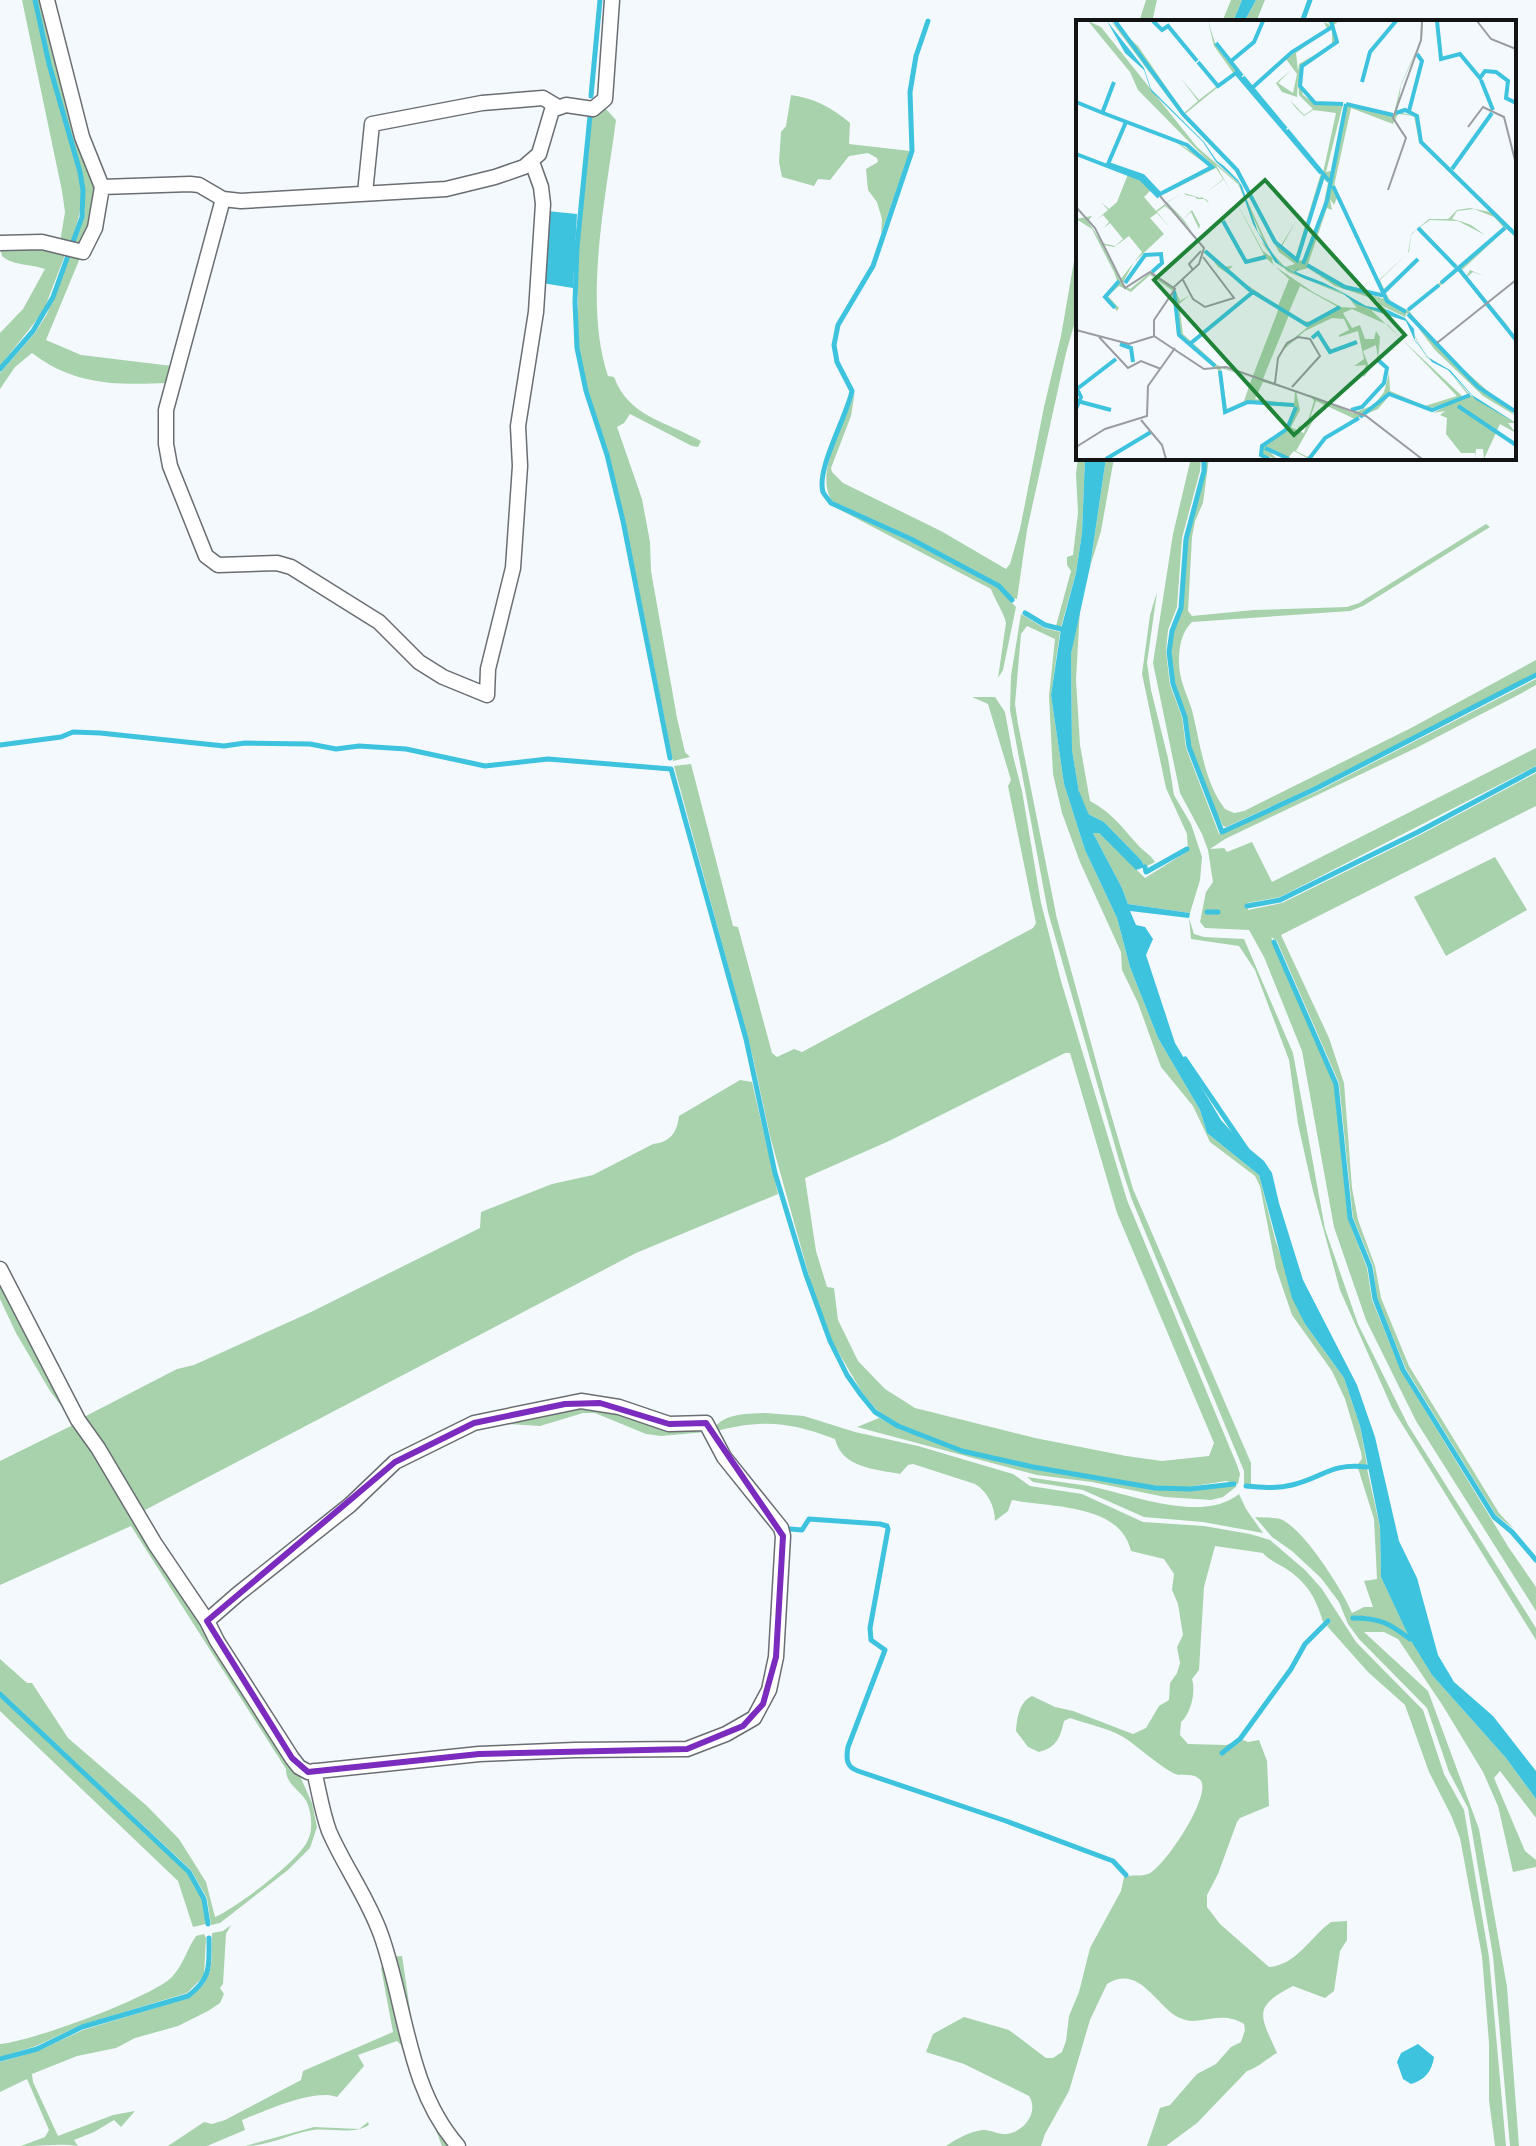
<svg xmlns="http://www.w3.org/2000/svg" width="1536" height="2146" viewBox="0 0 1536 2146" font-family="'DejaVu Sans',sans-serif">
<style>
.green{fill:#a7d2ab;fill-rule:evenodd}
.water{fill:#3dc3de}
.lines{fill:none;stroke-linecap:round;stroke-linejoin:round}
.stream{stroke:#3dc3de;stroke-width:5}
.minor-casing{stroke:#6a6e73;stroke-width:17}
.minor{stroke:#fff;stroke-width:14}
.marked{fill:none;stroke:#7b2cbf;stroke-width:6;stroke-linejoin:round}
.inset-river{fill:none;stroke:#3dc3de;stroke-width:4}
.inset-road{fill:none;stroke:#999da1;stroke-width:2}
.view{fill:#1f8438;fill-opacity:0.15;stroke:#1f8438;stroke-width:4}
.inset-edge{fill:none;stroke:#111315;stroke-width:4}
</style>
<rect width="100%" height="100%" fill="#f4f9fe"/>
<path class="green" d="M22 0H34L47 65 79 173C84 199 80 219 70 244L60 242 65 212 62 191Z
M37 0H44L100 188 85 244 73 245 84 218 85 190 51 64Z
M1146 0H1157L1152 22H1139Z
M1231 0H1242L1233 22H1222Z
M1256 0H1265L1256 22H1244Z
M791 95C814 98 831 107 850 123L849 144 910 151 881 234 882 219 877 202 868 190 866 169 878 162 877 158 868 153 849 156 830 180 818 179 814 186 782 177 779 162 781 132 786 126Z
M606 109 616 120C606 197 583 301 608 376L614 377C629 417 665 421 701 441L698 447 692 446 630 414 624 423 617 427 642 499 650 542 651 571 677 718 685 752 690 757 673 761 625 521 608 455 588 390 578 347V247L592 117Z
M1078 238V311L1066 353 1027 530 1017 599 1013 598 1000 584 912 537 832 501C813 472 847 422 855 391L851 416 831 468 832 472 843 483 941 531 1006 569 1010 564 1020 529 1044 407 1061 336Z
M0 246 67 250 43 312 0 366V333L23 309 45 269C32 264 13 266 2 256Z
M69 257 80 258 46 340 81 355 172 366 168 383C117 385 75 386 32 353L15 367 0 389V373L35 333 47 314Z
M1078 458H1085L1082 533 1076 573 1061 627 1056 626 1071 571 1067 565V557L1073 555 1078 513 1076 474Z
M1106 458H1114L1101 531 1090 567Z
M1191 458H1201L1200 471 1182 538 1177 607 1168 630 1166 652 1170 685 1182 717 1186 748 1219 834 1318 791 1536 679V685L1520 694 1418 747 1225 839 1210 849 1224 848 1227 852 1252 842 1272 882 1536 748V766L1280 897 1247 903 1248 910 1282 903 1420 835 1536 773V806L1281 935 1329 1038 1344 1083 1352 1188 1358 1220 1375 1266 1381 1298 1409 1366 1499 1513 1514 1529 1496 1515 1406 1369 1377 1299 1373 1266 1353 1218 1339 1083 1277 941 1271 937 1334 1084 1348 1219 1367 1268 1372 1300 1401 1371 1509 1548 1536 1587V1611L1416 1421 1366 1320 1334 1227 1302 1051 1264 957 1249 930 1205 928 1200 922 1206 892 1213 882 1208 850 1202 834 1180 793 1153 663 1173 534Z
M1206 458H1209L1203 503 1195 521 1192 537 1188 611 1192 616 1254 610 1347 607 1359 603 1486 524 1490 527 1363 606 1350 611 1192 622C1181 633 1179 647 1179 662 1179 680 1187 694 1192 710 1200 742 1204 782 1225 809L1234 813 1244 811 1411 728 1536 660V673L1314 787 1226 827 1223 826 1206 791 1190 746 1186 716 1174 684 1171 652 1173 631 1182 608 1187 539 1200 495Z
M829 504 910 541 998 588 1016 607 1003 670 998 678 1006 623C1004 613 995 600 991 589Z
M1157 592 1147 663 1151 690 1168 758 1174 795 1191 824 1202 857 1200 880 1190 913 1128 904 1122 888 1093 833H1099L1145 878 1188 851 1187 834 1166 788 1142 674 1150 615Z
M1080 608 1076 680 1080 745 1090 801C1111 812 1122 827 1137 844 1143 851 1150 854 1155 862L1145 867 1141 860 1104 822 1082 811 1072 751 1071 654Z
M1021 614 1044 628 1060 632 1051 695 1064 784 1085 850 1117 918 1130 967 1158 1038 1200 1110 1207 1133 1259 1175 1275 1239 1305 1324 1344 1378 1360 1426 1367 1465 1358 1464 1362 1459 1361 1452 1345 1399 1332 1371 1292 1315 1276 1268 1260 1186 1255 1176 1210 1142 1193 1106 1161 1067 1138 1003 1122 970 1121 952 1080 862 1062 813 1053 774 1049 696 1055 639 1027 626 1021 634 1015 704 1018 724 1057 919 1105 1094 1133 1189 1251 1463V1486L1244 1485V1471L1132 1200 1119 1160 1048 912 1010 710 1011 676Z
M972 697H995L1005 712 1013 756 1022 791 1041 903 1061 981 1127 1200 1237 1465 1240 1474 1238 1484 1226 1481 1188 1487 1154 1486 1033 1465 961 1449 899 1424 877 1410 863 1394 833 1343 814 1294 770 1136 753 1058 674 766 691 764 733 926 738 927 772 1053 777 1057 794 1049 802 1052 1033 928 1036 923 1008 786 1011 780 988 704ZM1065 1053H1070L1117 1213 1214 1443 1209 1456 1162 1461 1126 1456 1035 1438 915 1408 885 1389 858 1361 838 1320 834 1288 827 1287 816 1251 805 1178 889 1141Z
M1495 857 1527 910 1446 956 1414 897Z
M1189 918 1194 934 1204 937 1244 939 1293 1053 1325 1229 1358 1324 1408 1425 1536 1628V1640L1392 1408 1340 1290 1313 1191 1298 1124 1289 1060 1255 970 1239 946 1191 939Z
M740 1080 752 1082 778 1194 636 1253 145 1510V1519L82 1418 177 1369 194 1365 309 1313 480 1228 481 1212 552 1184 593 1175 653 1144C670 1142 677 1133 679 1116Z
M0 1281 188 1604 241 1691 300 1776 312 1803 317 1827 310 1848 288 1870 220 1923 211 1925 207 1898 191 1870 0 1691V1659L27 1683H32L68 1738 147 1806 179 1839 206 1882 215 1917C237 1907 296 1863 307 1842 313 1831 312 1817 308 1805 303 1790 286 1787 286 1769L131 1526 0 1585V1461L75 1424 50 1391 16 1333 0 1299Z
M584 1404 704 1426 706 1432 661 1436 646 1434 595 1413H583L540 1426 489 1423Z
M766 1413 804 1416 855 1432 918 1446 1013 1474 1030 1486 1082 1494 1143 1522 1204 1526 1250 1534 1270 1540 1305 1570 1322 1589 1356 1642 1423 1710 1444 1774 1464 1810 1489 1957 1506 2146H1495L1489 2100V2043L1482 1956 1460 1838 1451 1815 1429 1772 1405 1705 1368 1672 1327 1626 1331 1621 1329 1619 1323 1622C1316 1598 1307 1582 1285 1568 1277 1563 1269 1560 1263 1553L1215 1546 1204 1587 1199 1670 1192 1679C1196 1692 1191 1713 1181 1722L1180 1735 1188 1744 1226 1745 1232 1743 1220 1753 1223 1755 1243 1740 1248 1742 1259 1740 1267 1761 1269 1806 1240 1818 1237 1822 1218 1874 1207 1895V1907L1220 1924 1269 1967C1297 1965 1310 1937 1331 1922L1347 1921V1940L1340 1951 1334 1991 1325 1998 1293 1986C1252 2007 1260 2015 1277 2053 1266 2059 1258 2068 1247 2071L1197 2123 1166 2146H1147L1160 2108 1170 2105 1197 2074 1216 2064 1231 2047 1241 2042 1245 2030 1244 2024C1217 2008 1198 2030 1176 2016 1155 2003 1138 1964 1107 1984L1090 2020 1069 2091 1045 2134 1041 2146H946C956 2139 969 2132 982 2130 990 2129 999 2135 1007 2134 1025 2131 1039 2112 1029 2096L964 2064 926 2052 933 2034 964 2017 1009 2030 1046 2058H1053L1062 2052 1066 2041 1069 2016 1079 1992 1090 1948 1121 1891 1124 1877C1132 1874 1141 1877 1148 1874 1164 1868 1211 1797 1201 1781 1194 1771 1182 1778 1173 1773 1156 1763 1143 1751 1128 1740 1113 1729 1087 1724 1070 1718L1064 1721C1060 1738 1057 1747 1039 1752L1028 1747 1016 1731C1017 1718 1019 1702 1032 1696L1055 1707 1073 1711 1133 1734 1146 1728 1159 1706 1169 1700 1170 1683 1177 1673 1180 1663 1177 1647 1183 1635 1178 1604 1172 1590 1174 1574 1164 1559 1131 1551C1120 1503 1051 1508 1012 1500L1008 1511 995 1521C995 1506 987 1491 975 1484L913 1464 908 1465 900 1474C875 1469 842 1468 835 1439 788 1421 761 1419 712 1432 721 1413 747 1414 766 1413Z
M879 1418 900 1429 962 1453 1033 1468 1156 1489 1191 1490 1208 1487 1237 1486 1223 1497 1211 1500 1165 1497 1092 1482 1037 1475 857 1427Z
M1358 1468 1367 1469 1380 1527 1381 1577 1409 1636C1388 1621 1379 1616 1353 1616L1352 1618 1387 1623 1412 1641 1432 1675 1506 1758 1536 1799V1818L1500 1771 1494 1778 1525 1851 1536 1860V1867L1513 1872 1498 1806 1483 1772 1443 1706 1398 1639 1384 1632H1364L1428 1691 1479 1829 1507 1987 1519 2146H1510L1493 1956 1468 1808 1449 1772 1427 1708 1359 1639 1348 1624 1339 1602 1321 1578 1292 1551 1272 1537 1255 1517C1263 1518 1274 1517 1280 1519 1303 1527 1343 1591 1352 1613L1364 1607H1373L1364 1581 1377 1579 1374 1519Z
M1027 1477C1047 1480 1068 1483 1089 1486 1130 1494 1202 1524 1239 1494L1246 1509 1263 1533 1203 1522 1144 1517 1083 1490 1033 1482Z
M0 1697 188 1873 202 1899 206 1924 193 1927 178 1881 0 1711Z
M231 1925 226 1934 223 1984 220 1988 224 1994 220 2003 208 2011 178 2026 135 2038 116 2048 77 2056 32 2074 33 2082 58 2136 113 2115 135 2111 121 2127 114 2120 94 2132 74 2140 78 2146C62 2143 42 2146 21 2146L45 2137 49 2130 27 2079 0 2092V2062L38 2051 83 2030 189 1998C216 1978 211 1963 212 1933L223 1931Z
M204 1934 206 1938 204 1976 187 1993 81 2025 36 2046 0 2057V2044C33 2041 147 1999 171 1978 183 1966 187 1949 196 1936Z
M402 1956C410 2005 414 2060 436 2104 443 2119 455 2133 465 2146H460L433 2107 390 1957Z
M386 1960 400 2019 453 2146H442L404 2048 397 2041 358 2055 364 2066 337 2097C314 2088 265 2111 242 2120L245 2130 207 2146H168L204 2122 212 2124 225 2120 301 2080 303 2071 393 2032 381 1968Z
M368 2122 369 2125C353 2135 332 2128 313 2130 289 2134 269 2146 245 2146L314 2127 359 2129Z"/>
<path class="water" d="M1242 0H1256L1244 22H1233Z
M547 211 577 214 573 288 542 283Z
M1085 458H1106L1090 567 1071 654 1072 750 1082 811 1104 822 1141 860 1145 867 1136 870 1099 833H1093L1122 888 1128 904 1190 913 1189 918 1130 911 1136 925 1145 927 1153 939 1146 955 1175 1043 1221 1120 1240 1141 1264 1161 1272 1173 1279 1203 1303 1280 1357 1385 1375 1437 1399 1541 1417 1578 1438 1655 1454 1682 1493 1716 1536 1771V1799L1506 1758 1432 1675 1410 1639 1381 1577 1380 1527 1360 1426 1344 1378 1305 1324 1292 1298 1259 1175 1207 1133 1200 1110 1158 1038 1130 967 1117 918 1085 850 1064 784 1051 695 1061 629 1076 573 1082 533Z
M1418 2044 1434 2057C1432 2071 1425 2080 1411 2084L1403 2079 1397 2062 1401 2053Z"/>
<g class="lines">
<path class="stream" d="M928 21 916 56 910 92 912 151 873 266 838 325 834 345 837 362 852 391C847 416 816 469 823 492 825 496 828 499 831 503L911 539 999 586 1012 600
M1302 22 1310 0
M591 96 600 0
M590 116 577 247 575 302 577 348 586 391 607 455 623 521 670 758
M0 369 33 331 53 297 82 217 83 190 80 172 49 64 35 0
M1204 458V471L1186 539 1181 608 1172 631 1169 652 1173 684 1185 717 1189 747 1222 832 1315 789 1536 675
M1025 613 1045 625 1061 629
M0 745 61 737 73 732 100 733 224 746 245 743 310 744 336 749 359 746 406 749 485 766 548 759 671 769 746 1039 775 1173 806 1275 830 1341 847 1375 861 1395 875 1412 898 1426 962 1451 1033 1467 1155 1488 1190 1489 1234 1484
M1077 793 1087 817
M1145 867 1146 872 1187 849
M1247 906 1280 900 1418 832 1536 769
M1207 912H1218
M1274 942 1336 1084 1350 1218 1370 1267 1375 1299 1403 1370 1494 1517 1512 1532 1536 1560
M1185 1059 1247 1150
M1246 1486C1261 1487 1277 1489 1292 1485 1325 1477 1329 1463 1367 1467
M790 1529 802 1530 809 1519 880 1524 887 1526 888 1529 870 1628 871 1640 885 1650 848 1747C846 1758 846 1767 858 1771L1006 1821 1113 1861 1126 1875
M1353 1618C1380 1618 1389 1623 1410 1639
M0 1694 189 1872 204 1899 208 1924
M1222 1753 1240 1739 1291 1669 1305 1644 1328 1621
M0 2059 37 2049 82 2027 188 1996C212 1978 209 1965 209 1938"/>
<defs>
<path id="minor" d="M102 187 190 184 199 185 223 199 241 201 446 189 495 177 524 167 539 154 552 110 566 105 593 109 605 99 612 0
M365 193 372 124 482 103 543 98 558 107
M223 199 166 410V444L170 466 206 556 218 565 277 563 291 567 379 622 419 662 443 677 487 695 488 669 513 568 520 466 518 426 536 312 543 204 541 187 532 162
M0 243 42 242 83 252 95 228 102 187 82 137 47 0
M0 1269 78 1420 98 1448 155 1544 207 1621 217 1641 292 1758 299 1767 308 1772 479 1754 575 1750 687 1749 726 1734 754 1718 769 1690 776 1657 783 1536 781 1528 724 1457 706 1423 669 1424 619 1407 581 1401 474 1423 395 1462 350 1505 238 1594 207 1621
M314 1771C319 1791 322 1812 329 1831 344 1866 368 1898 381 1935 406 2005 407 2088 458 2146"/>
</defs>
<use href="#minor" class="minor-casing"/>
<use href="#minor" class="minor"/>
</g>
<path class="marked" d="M600 1403 669 1424 706 1423 783 1536 776 1657 763 1704 743 1726 687 1749 479 1754 308 1772 292 1758 207 1621 395 1462 474 1423 565 1404Z"/>
<g transform="translate(1076 20)">
<rect width="440" height="440" fill="#f4f9fe"/>
<path d="M12 1 25 7 121 127 163 163 194 230 185 221 199 242 207 248 196 233 209 247 219 244 203 232 159 151 106 96 35 1 62 26 108 93 122 81 104 57 123 80 141 66 142 67 109 94 162 149 204 227 220 201 205 228 219 239 245 153 158 54 138 26 132 1 140 26 247 153 260 93 237 90 228 96 219 87 214 80 228 95 237 89 223 75 222 60 221 77 206 72 200 63 215 50 202 63 217 73 221 54 210 39 251 9 248 2 256 6 251 1H263L258 5 261 22 226 46 224 58 227 75 238 83 267 84 250 152 255 151 265 101 255 163 270 85 318 94 325 64 345 20 346 2 347 1 346 20 325 65 321 92 340 96 344 122 440 216 430 209 386 250 390 257 394 250 408 256 397 252 391 257 432 306 440 322 382 251 333 291 360 325 440 396 407 376 359 330 331 293 329 297 304 285 332 303 350 336 372 350 394 375 440 403H432L440 413 424 404 408 439 407 429H400L399 439V433H385L370 414 371 398 364 395 369 391 357 393 384 379 352 389 314 375 302 389 279 399 240 381 233 401 234 400 239 393 243 389V390L220 431 232 437 243 423 254 415 233 439 218 431 211 439 190 428 201 439 183 434 188 423 212 407 218 387 172 383 148 392 142 350 101 315 97 271 74 255 55 272 43 266 32 276 43 288 41 291 29 277 42 263 38 252 16 209 0 199 16 196 12 201 26 223 39 226 47 219 34 203 28 208 33 202 27 195 20 200 32 190 25 182 33 189 41 182 52 154 69 162 76 169 68 177 80 191 89 184 95 191 89 186 81 192 95 209 81 193 74 198 88 214 58 242 46 264 54 269 75 252 98 267 104 281 114 275 103 284 107 314 141 345 176 358 203 288 142 247 128 229 145 247 157 246 151 251 202 286 213 259 191 239 169 240 165 232 169 240 188 235 148 159 125 177 131 180 133 183 128 179H121L119 177 110 175 108 173 91 182 107 199 116 190 124 205 123 209 115 192 107 199 116 211 90 183 108 173 124 178 147 159 140 148 84 176 67 158 0 133 67 157 84 174 134 147 97 120 133 142 62 70 54 52ZM256 7V25L223 44 222 51 220 33ZM275 88 317 104 322 94 338 96 343 122 419 193 394 188 381 190 372 199H353L335 214 332 233 303 260 258 166ZM140 145 162 164 195 237 187 231ZM248 159 252 163 247 187 228 240 221 241ZM261 178 308 274 309 279 269 267 232 244 251 188 256 190 254 179 258 185ZM398 189 418 197 429 209 383 248 344 207 354 200 382 201 409 215 395 205 384 201 376 199 381 191ZM341 209 380 249 331 290 315 282 308 270 325 253 308 269 304 260 333 232 335 215ZM53 216 66 232 44 260 27 225 38 227ZM196 237 212 252 271 276 281 288 265 287 237 272 197 245ZM212 247 218 252 232 248 259 266 301 280 307 290 280 284 265 272 229 259ZM224 266 260 286V287L236 302 224 301 213 292ZM276 289 312 305 381 376 349 386 314 371 313 353 308 372 298 385 277 393 234 375 238 381 228 413 222 411 225 403 221 410 215 407 224 390 220 371 187 359 213 295 234 305 212 323 206 331 229 311 256 298 268 299 273 310 263 315V317L282 311 288 339 278 346 290 345 286 353 288 357 294 349 287 331 300 325 302 340 304 317 300 311 298 319H289L284 305 276 308 267 293ZM295 290 330 301 350 337 372 350 392 375 386 376ZM145 348 176 358 168 381 151 389ZM187 362 219 371 218 384 179 379Z" fill="#a7d2ab" fill-rule="evenodd"/>
<path d="M31 1 68 48 75 69 128 122 141 141 148 146 162 160 166 166 182 212 204 244 218 252 223 248 220 252 246 262 266 272 290 286 312 290 329 298 338 309 339 320 353 338 374 350 396 375 440 403 400 380 372 350 356 342 339 321 330 301 280 284 265 272 229 259 199 242 177 204 163 163 140 142 127 122 75 71 68 50 49 33Z" fill="#3dc3de"/>
<path class="inset-river" d="M39 1 107 94 161 150 199 222 221 240 247 156M77 1 86 10 92 6 121 41M255 1 261 22 226 46 224 66 239 83 267 84M361 1 365 39 384 34 404 58 409 51 420 52 432 61 430 78 440 83M140 23 166 56M122 42 142 66 160 53 245 153M154 42 178 22 187 1M167 57 210 109M405 60 417 90M286 62 294 32 320 1M176 68 216 32 256 7M0 82 27 93 111 125 136 147 84 174 67 156 32 144 50 102M270 84 317 95M27 91 38 62M333 91 346 41 341 34M320 93 329 90 341 96 345 122 440 215M211 110 253 161M0 134 65 159 83 177M376 149 416 93M257 166 311 281 330 292M147 201 170 242 190 237M342 208 380 247M129 231 175 271M227 244 251 181 270 84M231 245 269 267 305 275 342 239M383 249 440 320M49 263 69 235 85 234 86 243 76 252M365 263 429 208M98 271 103 315 139 346M39 288 29 277 43 261M332 290 363 265M332 294 402 367 440 392M236 318 242 313 254 332 281 322M115 323 177 272 231 305 264 287M44 324 55 328 57 342M144 351 149 392 172 382 218 385M5 382 35 390M382 386 440 425M0 389 5 377 1 369 40 339M275 390 286 387 308 363 311 348 302 340M284 397 313 374 356 390 394 375M189 428 213 439M30 439 75 412M193 439 185 435 186 426 211 409 220 387M233 439 249 418 283 398"/>
<path class="inset-road" d="M401 1 415 19 440 29M392 107 407 87 428 97 440 144M312 170 330 118 317 98 345 20 346 1M84 176 128 228 123 244 98 267M0 187 19 208 49 268 74 252 99 269 78 300V316L128 349 150 347 290 396 346 439M117 250 113 244 125 231M107 260 117 279 129 287 158 278 127 237M0 310 53 324 79 316M23 317 52 348 65 341 85 349M361 323 440 260M199 363 202 338 211 323 222 317 234 319 244 336 216 367M65 400 86 425 90 439M0 427 29 409 71 396 72 366 99 328"/>
<path class="view" d="M189 160 329 315 218 415 78 260Z"/>
<rect width="440" height="440" class="inset-edge"/>
</g>
</svg>
